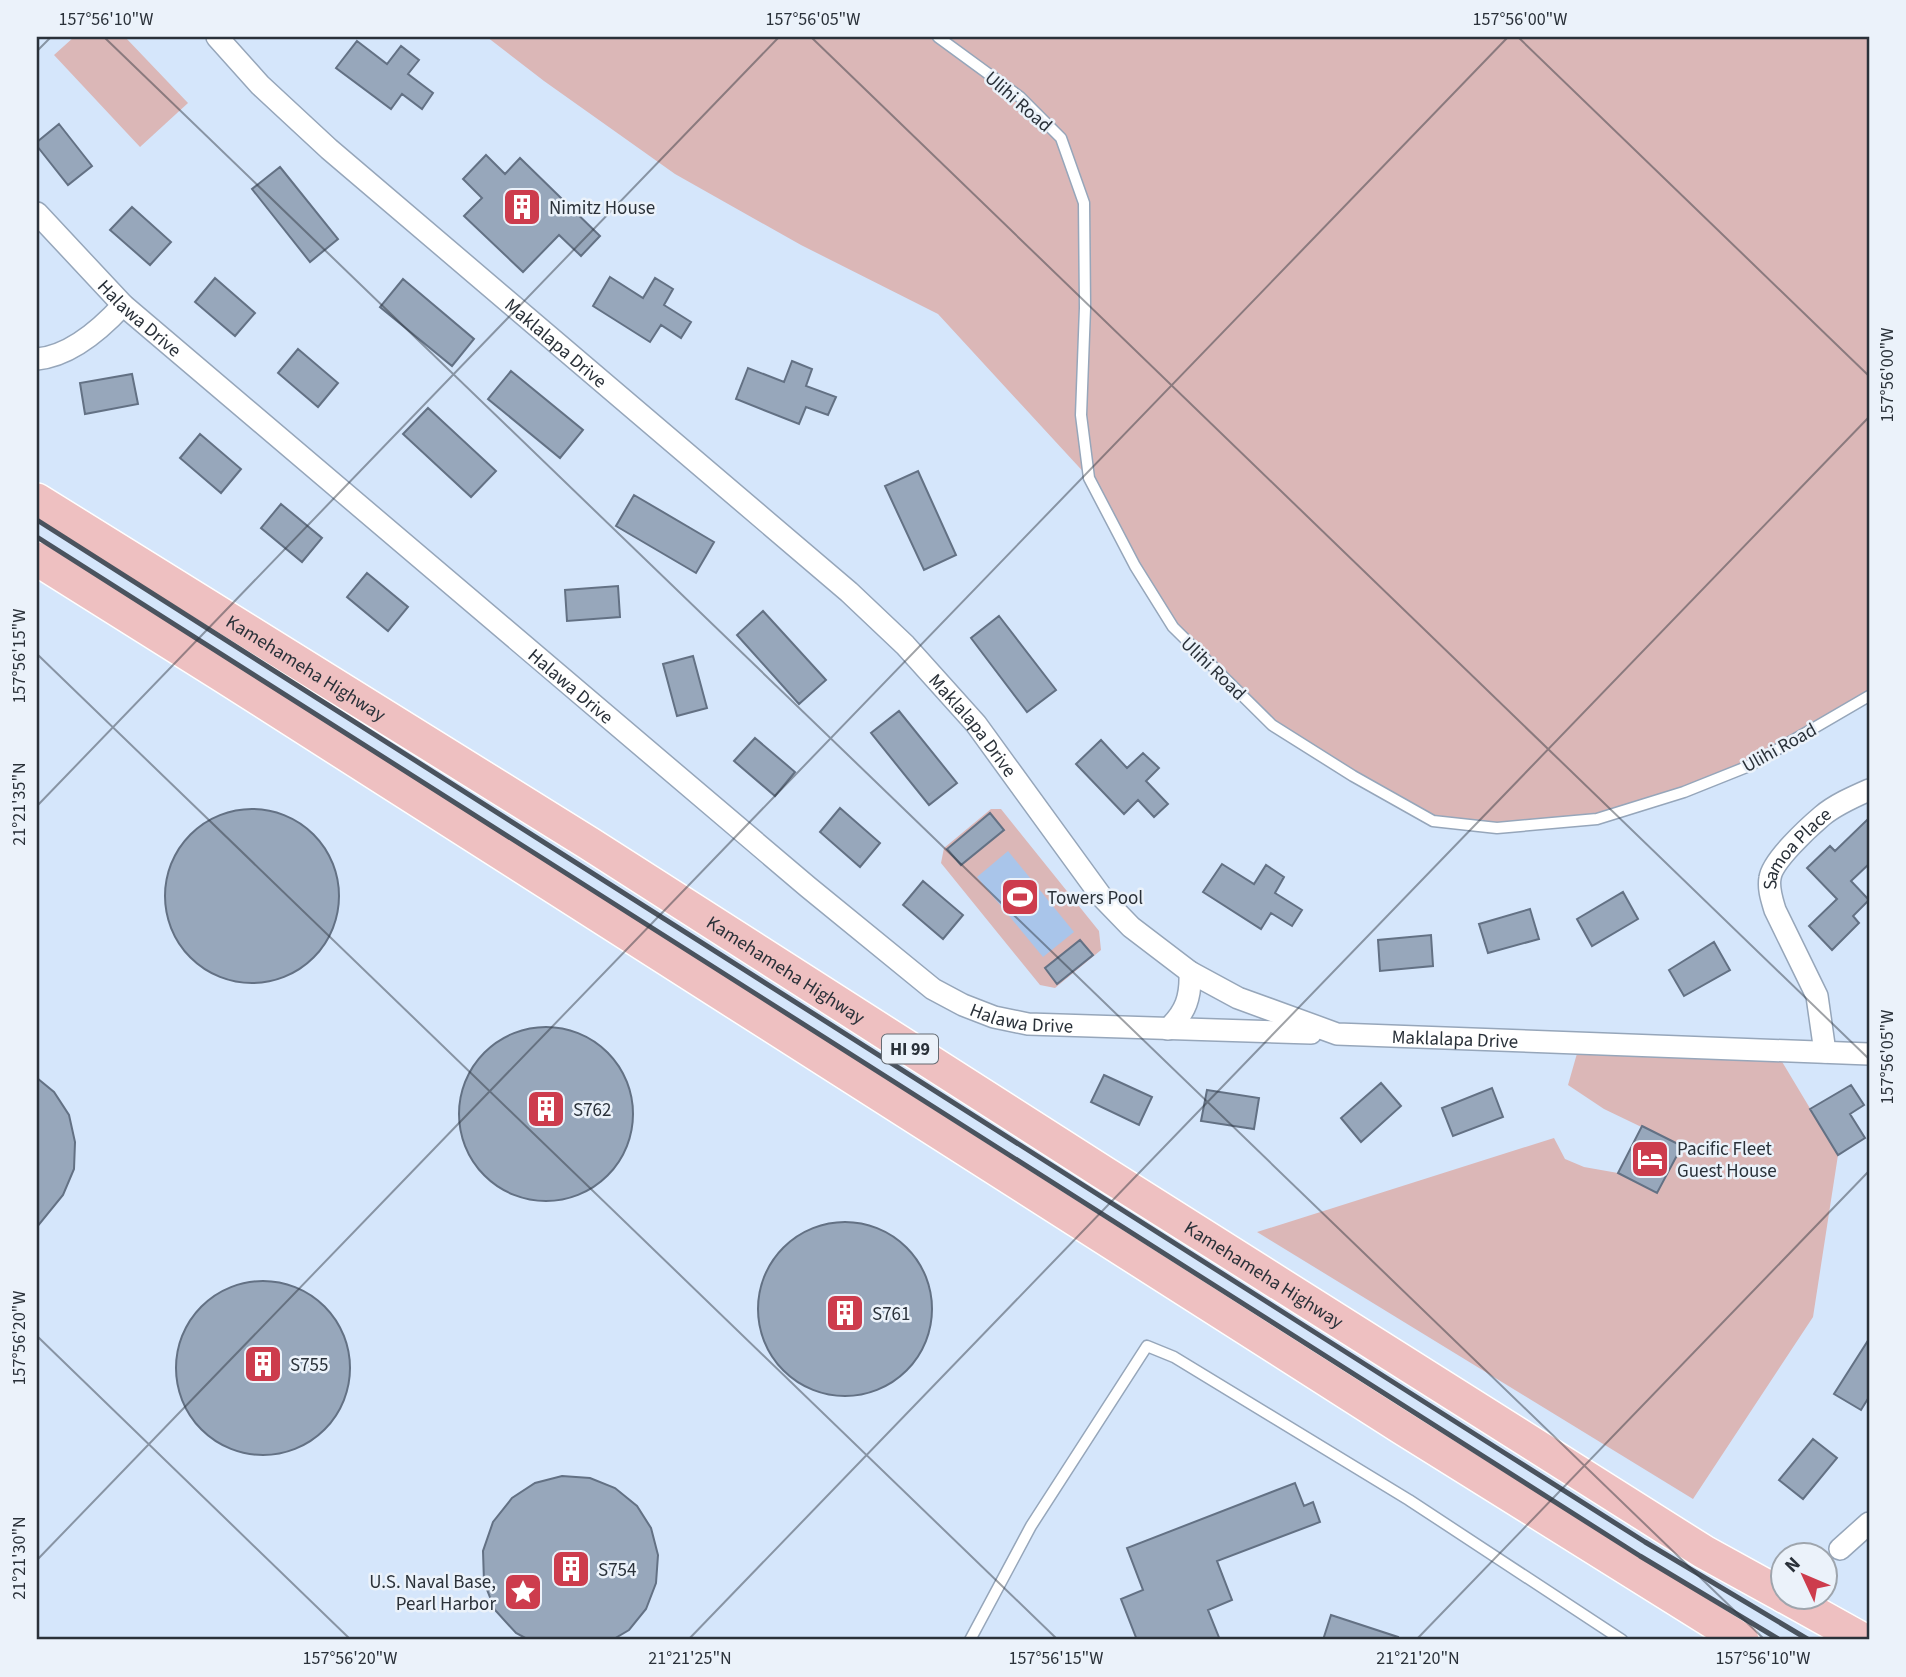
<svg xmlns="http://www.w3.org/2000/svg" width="1906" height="1677" viewBox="0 0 1906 1677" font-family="'Source Sans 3',sans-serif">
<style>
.green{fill:#dbb7b7}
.water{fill:#a9c5ea}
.building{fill:#97a7bb;stroke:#637184;stroke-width:2}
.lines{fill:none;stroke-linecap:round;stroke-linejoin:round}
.lane-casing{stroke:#96a6ba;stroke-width:13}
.street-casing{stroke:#96a6ba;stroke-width:24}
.primary-casing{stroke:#fff;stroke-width:36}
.lane{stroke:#fff;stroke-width:10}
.street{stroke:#fff;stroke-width:21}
.primary{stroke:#eec0c1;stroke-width:33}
.rail{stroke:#4a535e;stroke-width:5}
.ticks{fill:none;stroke:#2a3139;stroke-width:2;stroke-opacity:0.45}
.labels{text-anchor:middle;stroke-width:5;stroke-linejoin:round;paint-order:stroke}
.shield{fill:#ebf2fa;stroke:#646b73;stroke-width:2}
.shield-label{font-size:18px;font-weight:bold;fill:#2a3139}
.street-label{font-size:19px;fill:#2a3139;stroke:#ebf2fa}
.poi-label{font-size:19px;fill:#2a3139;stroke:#ebf2fa;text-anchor:start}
.neatline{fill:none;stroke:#2a3139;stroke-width:2.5}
.ticks-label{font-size:18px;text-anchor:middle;fill:#2a3139}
</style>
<rect width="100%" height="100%" fill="#d5e6fb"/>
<path class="green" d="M74 37H125L188 103 140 147 54 55Z
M487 37H1869V696L1749 766 1597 819 1497 828 1433 821 1272 725 1173 627 1089 478 938 314 801 245 675 174 544 81Z
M991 809H1001L1099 931 1101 950 1055 988 1040 985 941 863 944 848Z
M1580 1043 1775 1050 1838 1155 1813 1317 1693 1499 1257 1232 1554 1138 1565 1159 1584 1167 1618 1173 1657 1193 1681 1146 1604 1109 1568 1085Z"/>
<path class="water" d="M1008 851 1074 932 1043 957 977 877Z"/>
<path class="building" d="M357 41 387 64 401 46 419 60 408 74 433 93 422 109 402 94 391 109 336 68Z
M59 124 92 166 68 185 37 146V142Z
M486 155 505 174 520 158 600 236 581 256 559 235 523 272 464 216 482 198 463 179Z
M280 167 338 239 310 262 252 189Z
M132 207 171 242 150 265 110 230Z
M610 277 643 298 655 278 673 289 664 305 691 322 681 338 661 325 650 342 593 306Z
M215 278 255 313 235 336 195 302Z
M403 279 474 339 452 366 380 307Z
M298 349 338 383 318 407 278 373Z
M792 361 812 369 806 386 836 397 828 415 806 407 799 424 736 399 748 368 784 382Z
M511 371 583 430 560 458 488 399Z
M132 374 138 404 85 414 80 383Z
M428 408 496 471 471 497 403 434Z
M200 434 241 469 221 493 180 458Z
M918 471 956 555 924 570 885 486Z
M634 495 714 542 696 573 616 526Z
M281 504 322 538 302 562 261 528Z
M367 573 408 607 388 631 347 597Z
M618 586 620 617 567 621 565 590Z
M763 611 826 680 799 704 737 635Z
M999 616 1056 690 1027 712 971 638Z
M693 656 707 708 677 716 663 664Z
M899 711 957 783 929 805 871 733Z
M755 738 795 772 775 796 734 761Z
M1101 740 1127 768 1143 753 1159 768 1146 781 1168 804 1154 817 1138 800 1124 814 1076 764Z
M840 808 880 843 860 867 820 832Z
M165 896a87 87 0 1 1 174 0a87 87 0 1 1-174 0Z
M990 813 1004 830 961 865 947 849Z
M1869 818V864L1851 881 1869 900 1853 916 1859 923 1832 950 1809 926 1837 899 1807 868 1830 846 1835 851Z
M1222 864 1254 884 1266 865 1284 877 1275 893 1302 910 1292 926 1271 913 1261 929 1203 892Z
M923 881 963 915 943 939 903 905Z
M1623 892 1638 919 1592 946 1577 919Z
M1530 909 1539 939 1488 953 1479 924Z
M1431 935 1433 966 1380 971 1378 940Z
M1080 940 1093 955 1057 984 1045 968Z
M1714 942 1730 970 1684 996 1669 970Z
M459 1114a87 87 0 1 1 174 0a87 87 0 1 1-174 0Z
M1104 1075 1152 1097 1139 1125 1091 1102Z
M37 1078 54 1092 69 1115 75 1142 74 1169 63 1195 37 1227Z
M1381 1083 1401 1106 1361 1142 1341 1118Z
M1851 1085 1864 1105 1850 1114 1865 1138 1838 1155 1810 1109Z
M1492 1088 1503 1117 1453 1136 1442 1108Z
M1207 1090 1259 1098 1254 1129 1201 1121Z
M1642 1126 1682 1146 1657 1193 1618 1173Z
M758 1309a87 87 0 1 1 174 0a87 87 0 1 1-174 0Z
M176 1368a87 87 0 1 1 174 0a87 87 0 1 1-174 0Z
M1869 1339V1397L1861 1410 1834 1394Z
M1813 1439 1837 1458 1803 1499 1779 1480Z
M562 1476 590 1478 615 1488 637 1506 651 1528 658 1555 656 1583 646 1609 629 1630 612 1640H529L516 1633 495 1610 484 1582 483 1551 493 1522 512 1498 535 1483Z
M1295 1483 1304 1506 1313 1502 1320 1522 1217 1561 1232 1600 1208 1610 1220 1640H1137L1121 1599 1143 1590 1127 1548Z
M1331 1615 1398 1637 1397 1640H1323Z"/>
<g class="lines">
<defs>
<path id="lane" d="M938 37 1020 97 1061 138 1084 203 1085 308 1081 415 1089 478 1135 566 1173 627 1272 725 1353 776 1433 821 1497 828 1597 819 1684 792 1749 766 1869 696
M970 1640 1031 1526 1147 1346 1174 1357 1409 1500 1622 1640"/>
<g id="street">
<path id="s1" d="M217 37 260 85 329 149 849 592 905 645 976 724 1101 896 1131 927 1190 972 1238 998 1337 1034 1869 1054"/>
<path id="s2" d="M37 213 123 305 808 887 933 989 963 1005 994 1017 1028 1024 1311 1033"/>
<path d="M37 359C71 356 101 329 123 305"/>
<path d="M1168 1029C1186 1012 1191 997 1190 972"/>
<path id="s3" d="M1825 1052 1817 996 1775 910C1772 900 1768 889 1770 878 1772 861 1808 828 1822 816 1835 805 1853 797 1869 790"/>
<path d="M1840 1549 1869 1523"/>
</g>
<g id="primary">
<path id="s4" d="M37 500 590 844 1104 1173 1704 1552 1784 1596"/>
<path d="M37 559 225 677 1401 1427 1742 1640"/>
<path d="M1784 1596 1863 1640"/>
</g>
</defs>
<use href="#lane" class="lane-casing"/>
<use href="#street" class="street-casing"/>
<use href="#primary" class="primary-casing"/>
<use href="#lane" class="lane"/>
<use href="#street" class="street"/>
<use href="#primary" class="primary"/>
<path class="rail" d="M37 520 1503 1452 1645 1542 1809 1640
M37 537 1640 1556 1780 1640"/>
</g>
<path class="ticks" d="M104 37 1765 1640M811 37 1869 1059M1518 37 1869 376M37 51 51 37M37 654 1058 1640M37 806 779 37M37 1336 351 1640M37 1560 1508 37M688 1640 1869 417M1416 1640 1869 1171"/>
<defs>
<symbol id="building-square" viewBox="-11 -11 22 22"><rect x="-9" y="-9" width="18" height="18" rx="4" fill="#cd3c4d" stroke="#ebf2fa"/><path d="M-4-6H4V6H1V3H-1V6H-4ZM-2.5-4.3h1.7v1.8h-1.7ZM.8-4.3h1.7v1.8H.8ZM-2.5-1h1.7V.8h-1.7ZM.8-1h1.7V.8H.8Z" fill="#fff"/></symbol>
<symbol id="stadium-square" viewBox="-11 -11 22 22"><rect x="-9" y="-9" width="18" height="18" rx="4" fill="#cd3c4d" stroke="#ebf2fa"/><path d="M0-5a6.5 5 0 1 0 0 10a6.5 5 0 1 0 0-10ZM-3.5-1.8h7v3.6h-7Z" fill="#fff"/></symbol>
<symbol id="hotel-square" viewBox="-11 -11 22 22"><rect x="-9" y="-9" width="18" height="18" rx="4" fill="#cd3c4d" stroke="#ebf2fa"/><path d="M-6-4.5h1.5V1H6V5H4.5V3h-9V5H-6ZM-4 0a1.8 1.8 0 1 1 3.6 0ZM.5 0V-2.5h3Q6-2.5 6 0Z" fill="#fff"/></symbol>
<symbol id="sight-square" viewBox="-11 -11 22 22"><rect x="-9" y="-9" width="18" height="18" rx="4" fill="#cd3c4d" stroke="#ebf2fa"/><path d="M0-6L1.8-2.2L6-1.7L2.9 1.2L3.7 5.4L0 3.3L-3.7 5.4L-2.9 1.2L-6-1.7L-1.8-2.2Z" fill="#fff"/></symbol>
</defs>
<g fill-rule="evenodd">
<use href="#building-square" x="500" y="185" width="44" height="44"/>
<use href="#stadium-square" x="998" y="875" width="44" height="44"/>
<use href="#building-square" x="524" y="1087" width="44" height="44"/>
<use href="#hotel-square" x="1628" y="1137" width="44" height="44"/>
<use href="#building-square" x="823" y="1291" width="44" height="44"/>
<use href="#building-square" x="241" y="1342" width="44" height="44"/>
<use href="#building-square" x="549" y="1547" width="44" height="44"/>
<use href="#sight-square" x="501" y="1570" width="44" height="44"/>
</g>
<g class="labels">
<rect class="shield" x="882" y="1034.5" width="56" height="29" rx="5"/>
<g class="shield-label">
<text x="910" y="1055">HI 99</text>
</g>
<g class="street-label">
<text transform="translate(1019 101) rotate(41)" y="7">Ulihi Road</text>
<text dy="7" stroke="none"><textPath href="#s2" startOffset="147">Halawa Drive</textPath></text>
<text dy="7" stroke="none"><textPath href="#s1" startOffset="457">Maklalapa Drive</textPath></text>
<text dy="7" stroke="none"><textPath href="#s4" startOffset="317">Kamehameha Highway</textPath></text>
<text transform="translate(1214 668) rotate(44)" y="7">Ulihi Road</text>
<text dy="7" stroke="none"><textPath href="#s2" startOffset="714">Halawa Drive</textPath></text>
<text dy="7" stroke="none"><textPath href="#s1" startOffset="1024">Maklalapa Drive</textPath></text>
<text transform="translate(1779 747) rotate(-29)" y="7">Ulihi Road</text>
<text dy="7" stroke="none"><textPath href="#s3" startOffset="224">Samoa Place</textPath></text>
<text dy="7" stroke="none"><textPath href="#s4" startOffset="884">Kamehameha Highway</textPath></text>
<text dy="7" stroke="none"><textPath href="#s2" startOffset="1281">Halawa Drive</textPath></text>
<text dy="7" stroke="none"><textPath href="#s1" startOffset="1633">Maklalapa Drive</textPath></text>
<text dy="7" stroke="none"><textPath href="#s4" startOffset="1451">Kamehameha Highway</textPath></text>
</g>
<g class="poi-label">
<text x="549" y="214">Nimitz House</text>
<text x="1047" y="904">Towers Pool</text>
<text x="573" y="1116">S762</text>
<text x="1677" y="1155">Pacific Fleet<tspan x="1677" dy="22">Guest House</tspan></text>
<text x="872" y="1320">S761</text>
<text x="290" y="1371">S755</text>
<text x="598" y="1576">S754</text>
<text x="496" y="1588" text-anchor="end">U.S. Naval Base,<tspan x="496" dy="22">Pearl Harbor</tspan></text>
</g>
</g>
<rect width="1906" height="1677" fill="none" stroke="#ebf2fa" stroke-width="77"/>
<g transform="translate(1804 1576) rotate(314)"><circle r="33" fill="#ebf2fa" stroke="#9ea5ad" stroke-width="2"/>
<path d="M0-5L12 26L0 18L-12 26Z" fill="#cd3c4d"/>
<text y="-10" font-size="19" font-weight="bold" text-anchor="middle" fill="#2a3139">N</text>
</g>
<rect x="38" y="38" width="1830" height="1600" class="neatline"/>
<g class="ticks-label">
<text x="106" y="25">157°56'10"W</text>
<text x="813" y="25">157°56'05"W</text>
<text x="1520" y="25">157°56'00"W</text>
<text transform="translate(1887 375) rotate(-90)" y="6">157°56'00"W</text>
<text transform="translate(19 656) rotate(-90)" y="6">157°56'15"W</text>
<text transform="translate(19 804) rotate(-90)" y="6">21°21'35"N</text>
<text transform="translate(1887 1057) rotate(-90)" y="6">157°56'05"W</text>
<text transform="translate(19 1338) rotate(-90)" y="6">157°56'20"W</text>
<text transform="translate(19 1558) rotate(-90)" y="6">21°21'30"N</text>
<text x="350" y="1664">157°56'20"W</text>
<text x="690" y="1664">21°21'25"N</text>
<text x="1056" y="1664">157°56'15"W</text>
<text x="1418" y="1664">21°21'20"N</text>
<text x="1763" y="1664">157°56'10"W</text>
</g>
</svg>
